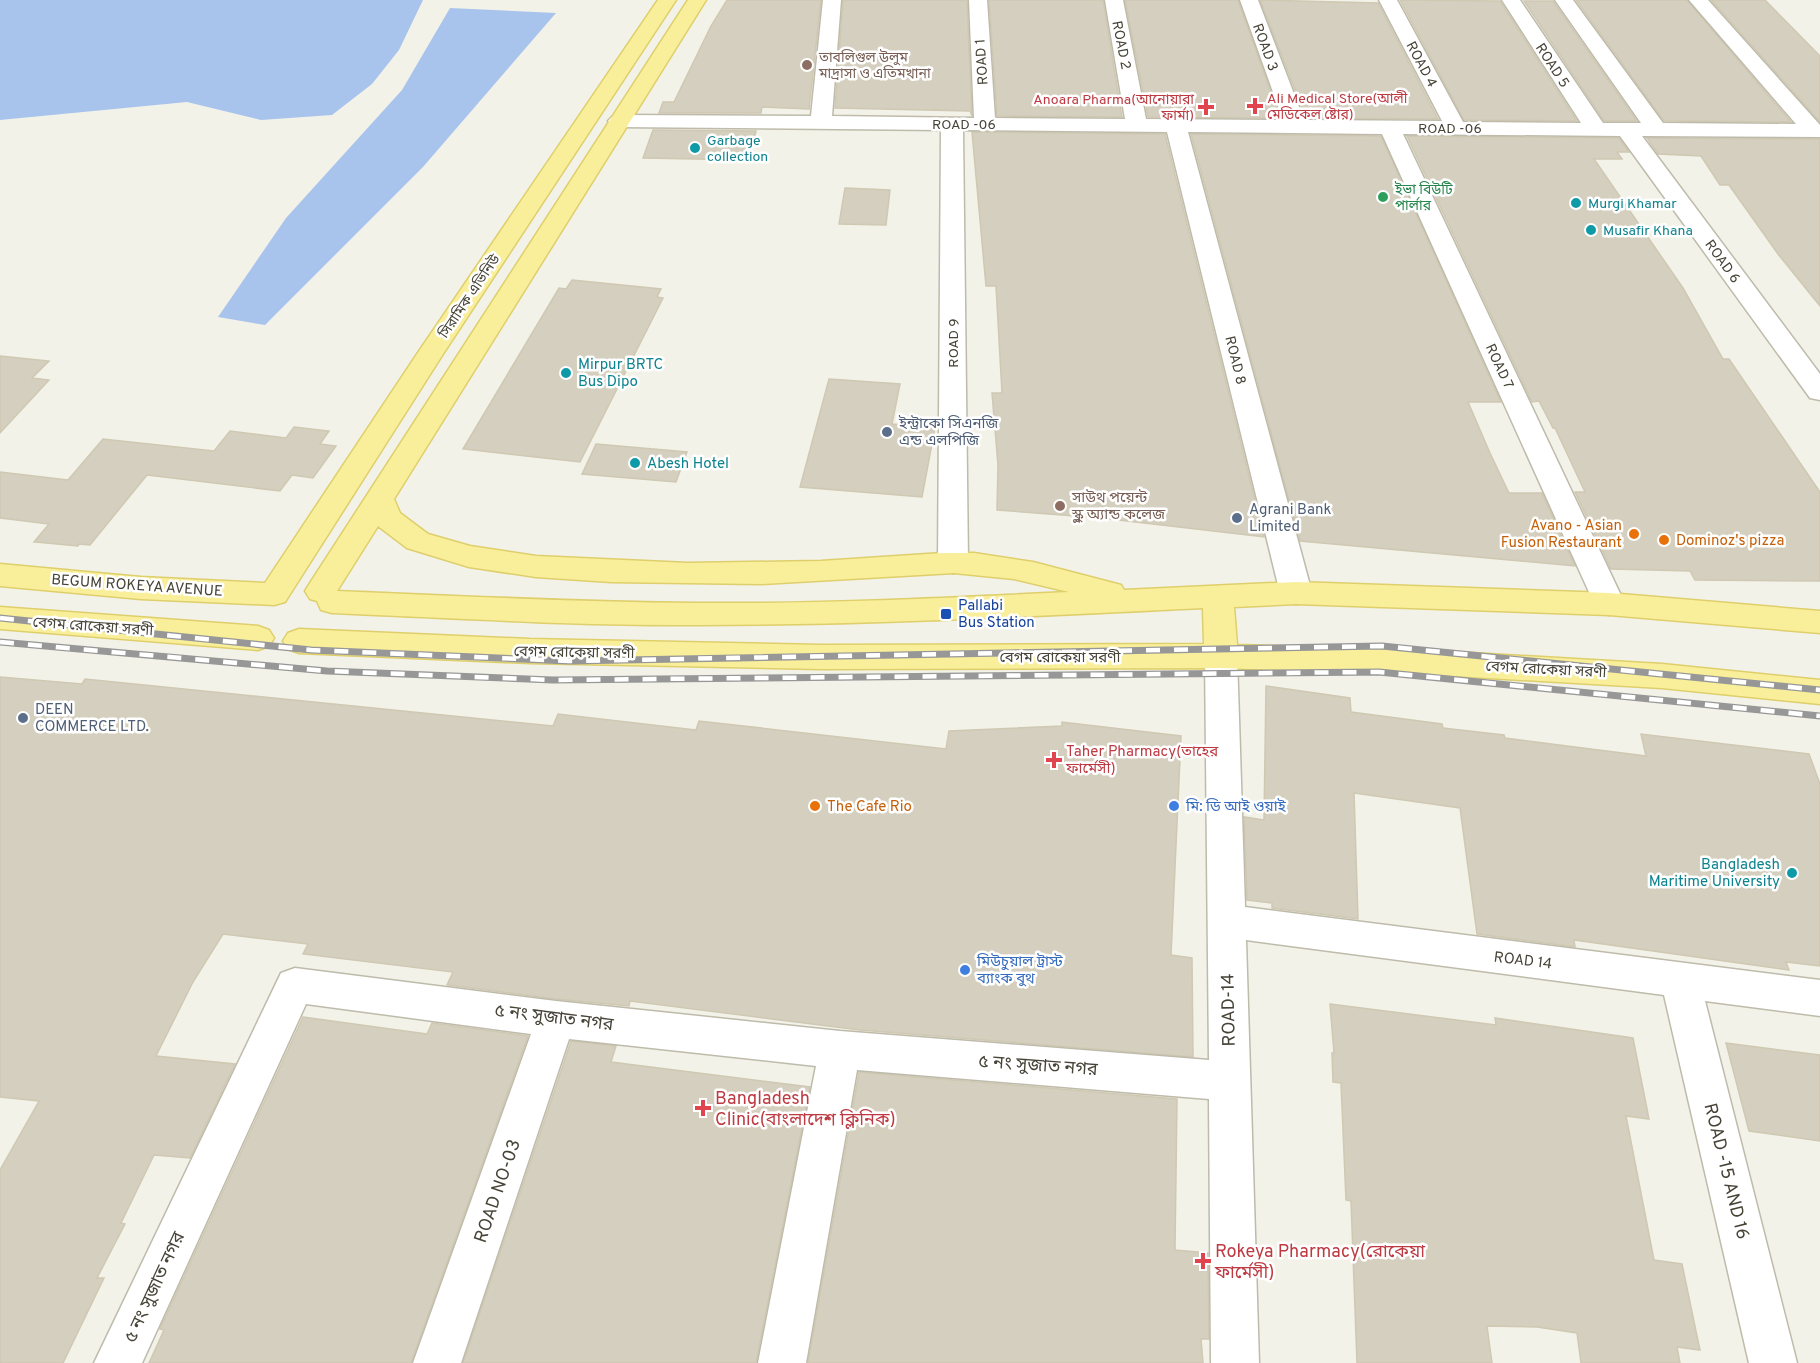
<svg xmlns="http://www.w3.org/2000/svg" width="1820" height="1363" viewBox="0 0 1820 1363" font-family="Overpass,'Noto Sans Bengali',sans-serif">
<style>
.water{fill:#a8c4ed}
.building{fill:#d4cfbe;stroke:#cfc8b2;stroke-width:1.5}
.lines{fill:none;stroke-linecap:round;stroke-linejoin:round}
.minor-casing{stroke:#bebbab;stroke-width:3}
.major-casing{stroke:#decf6c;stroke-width:3}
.minor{fill:#fff;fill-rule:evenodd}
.major{fill:#f9ef9b;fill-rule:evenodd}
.rail-casing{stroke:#979797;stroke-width:7}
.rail{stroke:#fff;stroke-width:4.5;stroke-dasharray:14;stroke-linecap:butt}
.education-dot{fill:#8d6e63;stroke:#fff;stroke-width:2}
.health-dot{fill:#e0444e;stroke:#fff;stroke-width:2}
.culture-dot{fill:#0f9aa8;stroke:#fff;stroke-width:2}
.leisure-dot{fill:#2e9e5b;stroke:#fff;stroke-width:2}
.service-dot{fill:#5c6f8a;stroke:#fff;stroke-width:2}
.food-dot{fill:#e8710a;stroke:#fff;stroke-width:2}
.transit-dot{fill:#1a4fb4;stroke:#fff;stroke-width:2}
.shop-dot{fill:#3f7fe0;stroke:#fff;stroke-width:2}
.labels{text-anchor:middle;stroke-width:5;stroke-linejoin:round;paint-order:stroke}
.far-street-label{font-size:14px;fill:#464337;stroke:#fff}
.far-education-label{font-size:14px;fill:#785e54;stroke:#fff;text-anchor:start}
.far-health-label{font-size:14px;fill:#be3a42;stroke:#fff;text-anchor:start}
.far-culture-label{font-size:14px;fill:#0d838f;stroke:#fff;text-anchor:start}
.far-leisure-label{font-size:14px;fill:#27864d;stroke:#fff;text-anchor:start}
.culture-label{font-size:15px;fill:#0d838f;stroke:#fff;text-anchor:start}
.service-label{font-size:15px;fill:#4e5e75;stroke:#fff;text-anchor:start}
.education-label{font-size:15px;fill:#785e54;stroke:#fff;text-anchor:start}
.food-label{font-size:15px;fill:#c56008;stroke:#fff;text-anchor:start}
.street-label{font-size:15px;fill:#464337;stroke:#fff}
.transit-label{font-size:15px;fill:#164399;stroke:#fff;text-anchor:start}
.health-label{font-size:15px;fill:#be3a42;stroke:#fff;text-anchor:start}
.shop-label{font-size:15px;fill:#366cbe;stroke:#fff;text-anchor:start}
.near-street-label{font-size:18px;fill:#464337;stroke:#fff}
.near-health-label{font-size:18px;fill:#be3a42;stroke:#fff;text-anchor:start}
</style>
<rect width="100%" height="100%" fill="#f3f2e8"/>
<path class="water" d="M0 0H423L399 50 372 84 332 115 261 120 187 102 0 120Z
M450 8 556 13 423 167 265 325 218 317 286 218 402 90Z"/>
<path class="building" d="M727 0H821L809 109 762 107 761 113H659L663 102H674L711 26Z
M843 0H967L972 116 970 111 835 108Z
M989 0H1103L1122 117 997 116Z
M1125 0H1238L1280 118 1148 117Z
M1260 0 1378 3 1438 119 1306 118Z
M1400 0 1500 1 1577 121 1464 120Z
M1576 0H1687L1791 122 1664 121Z
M1711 0H1765L1820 56V122Z
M1524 1H1553L1637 121H1604Z
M653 130 756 131 749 160 643 158Z
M972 132 1165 134 1264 537 1101 518 997 510 998 465 992 393H1002L996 286H986Z
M1191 134 1381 136 1501 402H1468L1490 453 1509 493H1542L1575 566 1300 541Z
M1407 136 1619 138 1629 152H1617L1622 159H1594L1683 288 1723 359H1729L1820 492V581L1695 580 1690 571 1611 569 1575 492H1585L1555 428H1553L1539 401 1532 402Z
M1647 138 1820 139V306L1778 254 1729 185H1720L1701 156 1658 154Z
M845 188 890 190 886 225 839 224Z
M572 280 661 289 657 297 663 298 580 462 463 449 559 288 566 289Z
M0 356 49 361 32 378 49 380 0 433Z
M829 379 900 384 892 424 935 428 922 497 800 487Z
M294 427 329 431 320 444 336 446 313 478 292 475 280 491 147 475 90 545 79 544 78 546 34 542 49 524 0 518V472L68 480 103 439 214 451 230 431 286 438Z
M596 444 687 452 676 482 582 474Z
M0 677 82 684 85 679 553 726 558 714 696 730 699 721 946 749 949 731 1062 726V722L1181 736 1171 955 1192 958 1193 1057 860 1030 630 1001 629 1006 556 999 447 985 453 972 303 954 308 944 223 934 193 982 156 1056 235 1064 190 1158 154 1155 121 1223 125 1224 97 1278H104L63 1363H0V1170L39 1101 0 1097Z
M1266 686 1350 698 1351 712 1442 724 1443 728 1504 735 1505 738 1646 756 1641 734 1809 754 1820 784V966L1786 962 1789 970 1574 940 1575 947 1477 934 1460 808 1354 793 1358 919 1272 908V903L1247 900 1244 817 1264 820Z
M1330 1004 1496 1025 1495 1018 1633 1038 1649 1119 1626 1116 1654 1260 1682 1264 1700 1350 1677 1347 1680 1363H1581L1577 1333 1537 1327 1487 1326 1492 1363H1357L1351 1201 1346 1200 1341 1083 1333 1082 1332 1053H1334Z
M303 1017 427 1034 432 1023 528 1036 411 1363H149L164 1330 160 1329Z
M571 1041 616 1046 611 1062 810 1087 756 1363H463Z
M1726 1043 1820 1055V1141L1749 1131Z
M859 1072 1177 1099 1175 1250 1208 1253 1209 1339H1201L1203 1363H808Z"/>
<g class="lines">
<defs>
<path id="minor" d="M823 0H841L832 116 974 118 969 0H987L995 118 1125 119 1105 0H1123L1146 119 1283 120 1240 0H1258L1304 120 1442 121 1379 0H1397L1463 122 1581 123 1502 0H1520L1603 123H1641L1555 0H1573L1663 123 1796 124 1689 0H1708L1820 125V137L1642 136 1820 374V400L1810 398 1620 136 1403 134 1625 604 1620 612 1609 615 1598 612 1382 134 1188 132 1312 593 1307 601 1296 604 1285 601 1280 593 1167 132 963 130 968 563 964 570 953 573 942 570 938 563 941 130 619 127 612 125 608 121 612 117 619 115 811 116Z
M1221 644 1232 648 1237 656 1245 907 1820 980V1016L1705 1001 1797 1363H1749L1664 995 1246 940 1259 1363H1211L1209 1099 857 1070 806 1363H758L816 1066 569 1039 461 1363H413L531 1034 306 1004 142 1363H94L281 973 295 968 556 1001 840 1031 1209 1060 1205 656 1210 648Z"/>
<path id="major" d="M658 0H676L443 354 285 602 274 605 141 599 0 586V564L141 577 265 583 417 354Z
M688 0H706L394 499 400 513 428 534 470 546 536 556 688 563 821 561 943 553H974L1033 562 1121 585 1124 590 1296 582 1609 593 1820 611V633L1609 615 1296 604 1234 607 1237 645 1437 651 1662 664 1820 680V704L1662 688 1437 675 1221 668 821 669 530 663 299 653 288 649 283 641 288 633 299 629 530 639 821 645 1204 644 1203 608C1035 616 867 625 699 625 577 626 454 618 332 613L321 610 317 601 310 599 305 591 310 583ZM378 526 407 548 469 567 536 577 611 582 761 584 954 573 1014 579 1069 592C945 598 820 604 696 603 576 602 456 596 337 591Z
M0 607 258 626 269 630 274 638 269 646 258 650 0 629Z"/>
</defs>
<use href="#minor" class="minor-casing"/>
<use href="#major" class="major-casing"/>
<use href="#minor" class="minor"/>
<use href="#major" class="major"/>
<defs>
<path id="rail" d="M0 618 311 650 569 661 1382 646 1820 690
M0 642 327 671 553 680 1379 672 1820 716"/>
</defs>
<use href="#rail" class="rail-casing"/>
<use href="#rail" class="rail"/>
</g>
<g class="education-dot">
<circle cx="807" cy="65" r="6"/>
<circle cx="1060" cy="506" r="6"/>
</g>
<g class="health-dot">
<path d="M1252 97h6v6h6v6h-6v6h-6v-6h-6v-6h6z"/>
<path d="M1203 98h6v6h6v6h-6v6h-6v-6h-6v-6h6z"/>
<path d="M1051 751h6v6h6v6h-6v6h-6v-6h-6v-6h6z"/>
<path d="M700 1099h6v6h6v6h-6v6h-6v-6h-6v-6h6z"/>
<path d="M1200 1252h6v6h6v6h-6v6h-6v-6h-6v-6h6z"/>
</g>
<g class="culture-dot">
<circle cx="695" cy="148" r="6"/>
<circle cx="1576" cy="203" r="6"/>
<circle cx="1591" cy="230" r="6"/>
<circle cx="566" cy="373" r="6"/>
<circle cx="635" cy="463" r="6"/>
<circle cx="1792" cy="873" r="6"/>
</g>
<circle class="leisure-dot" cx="1383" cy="197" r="6"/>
<g class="service-dot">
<circle cx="887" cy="432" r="6"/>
<circle cx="1237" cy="518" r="6"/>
<circle cx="23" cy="718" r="6"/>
</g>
<g class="food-dot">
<circle cx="1634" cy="534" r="6"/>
<circle cx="1664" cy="540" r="6"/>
<circle cx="815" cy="806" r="6"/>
</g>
<rect class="transit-dot" x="940" y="608" width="12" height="12" rx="3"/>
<g class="shop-dot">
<circle cx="1174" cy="806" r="6"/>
<circle cx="965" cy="970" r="6"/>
</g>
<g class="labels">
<g class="far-street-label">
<text transform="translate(1122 45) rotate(79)" y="5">ROAD 2</text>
<text transform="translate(1266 47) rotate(70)" y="5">ROAD 3</text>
<text transform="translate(981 62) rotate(-94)" y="5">ROAD 1</text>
<text transform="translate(1422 64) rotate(62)" y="5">ROAD 4</text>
<text transform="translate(1553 65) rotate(57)" y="5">ROAD 5</text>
<text x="964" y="129">ROAD -06</text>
<text x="1450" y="133">ROAD -06</text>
<text transform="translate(1723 261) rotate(54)" y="5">ROAD 6</text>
<text transform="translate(469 296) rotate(-56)" y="5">সিরামিক এভিনিউ</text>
<text transform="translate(953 343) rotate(-90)" y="5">ROAD 9</text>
<text transform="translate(1236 360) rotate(76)" y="5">ROAD 8</text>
<text transform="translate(1500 366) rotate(65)" y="5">ROAD 7</text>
</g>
<g class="far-education-label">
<text x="819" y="62">তাবলিগুল উলুম<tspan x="819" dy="16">মাদ্রাসা ও এতিমখানা</tspan></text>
</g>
<g class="far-health-label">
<text x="1267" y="103">Ali Medical Store(আলী<tspan x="1267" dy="16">মেডিকেল ষ্টোর)</tspan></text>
<text x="1194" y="104" text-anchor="end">Anoara Pharma(আনোয়ারা<tspan x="1194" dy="16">ফার্মা)</tspan></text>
</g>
<g class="far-culture-label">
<text x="707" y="145">Garbage<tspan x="707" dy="16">collection</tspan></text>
<text x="1588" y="208">Murgi Khamar</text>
<text x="1603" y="235">Musafir Khana</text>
</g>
<g class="far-leisure-label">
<text x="1395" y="194">ইভা বিউটি<tspan x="1395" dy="16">পার্লার</tspan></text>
</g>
<g class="culture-label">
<text x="578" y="369">Mirpur BRTC<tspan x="578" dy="17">Bus Dipo</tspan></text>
<text x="647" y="468">Abesh Hotel</text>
<text x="1780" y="869" text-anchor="end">Bangladesh<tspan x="1780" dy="17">Maritime University</tspan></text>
</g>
<g class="service-label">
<text x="899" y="428">ইন্ট্রাকো সিএনজি<tspan x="899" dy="17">এন্ড এলপিজি</tspan></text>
<text x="1249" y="514">Agrani Bank<tspan x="1249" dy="17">Limited</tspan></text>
<text x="35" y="714">DEEN<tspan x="35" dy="17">COMMERCE LTD.</tspan></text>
</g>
<g class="education-label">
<text x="1072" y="502">সাউথ পয়েন্ট<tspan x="1072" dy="17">স্কুল অ্যান্ড কলেজ</tspan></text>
</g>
<g class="food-label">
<text x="1622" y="530" text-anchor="end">Avano - Asian<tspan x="1622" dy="17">Fusion Restaurant</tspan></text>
<text x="1676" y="545">Dominoz's pizza</text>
<text x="827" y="811">The Cafe Rio</text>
</g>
<g class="street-label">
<text transform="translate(137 585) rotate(4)" y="5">BEGUM ROKEYA AVENUE</text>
<text transform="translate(93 626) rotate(4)" y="5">বেগম রোকেয়া সরণী</text>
<text transform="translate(574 652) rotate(1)" y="5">বেগম রোকেয়া সরণী</text>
<text x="1060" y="662">বেগম রোকেয়া সরণী</text>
<text transform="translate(1546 669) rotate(3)" y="5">বেগম রোকেয়া সরণী</text>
<text transform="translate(1523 960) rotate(7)" y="5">ROAD 14</text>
</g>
<g class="transit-label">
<text x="958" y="610">Pallabi<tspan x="958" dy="17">Bus Station</tspan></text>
</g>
<g class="health-label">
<text x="1066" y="756">Taher Pharmacy(তাহের<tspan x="1066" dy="17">ফার্মেসী)</tspan></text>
</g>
<g class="shop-label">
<text x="1186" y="811">মি: ডি আই ওয়াই</text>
<text x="977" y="966">মিউচুয়াল ট্রাস্ট<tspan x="977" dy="17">ব্যাংক বুথ</tspan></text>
</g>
<g class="near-street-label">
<text transform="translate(1228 1010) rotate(-91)" y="6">ROAD-14</text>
<text transform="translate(554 1017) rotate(7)" y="6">৫ নং সুজাত নগর</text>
<text transform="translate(1038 1065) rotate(4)" y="6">৫ নং সুজাত নগর</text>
<text transform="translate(1727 1171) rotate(76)" y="6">ROAD -15 AND 16</text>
<text transform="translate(497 1191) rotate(-71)" y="6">ROAD NO-03</text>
<text transform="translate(154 1287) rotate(-65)" y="6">৫ নং সুজাত নগর</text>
</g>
<g class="near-health-label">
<text x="715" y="1104">Bangladesh<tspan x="715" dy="21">Clinic(বাংলাদেশ ক্লিনিক)</tspan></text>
<text x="1215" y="1257">Rokeya Pharmacy(রোকেয়া<tspan x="1215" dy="21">ফার্মেসী)</tspan></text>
</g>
</g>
</svg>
